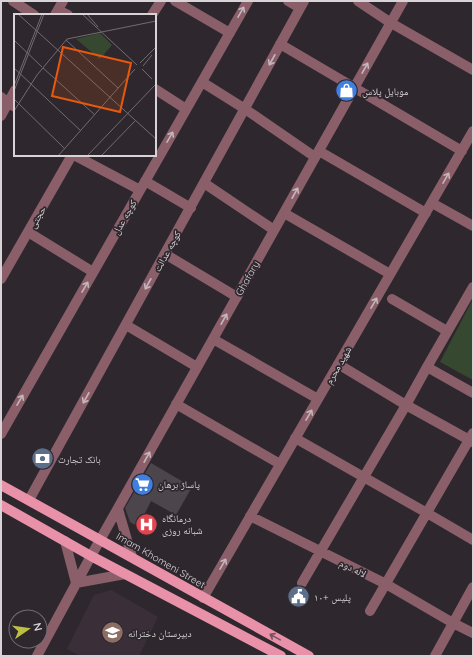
<svg xmlns="http://www.w3.org/2000/svg" width="474" height="657" viewBox="0 0 474 657" font-family="Quicksand,'Noto Naskh Arabic',sans-serif">
<style>
.built{fill:#3a2f39}
.green{fill:#364930}
.building{fill:#4c454b}
.lines{fill:none;stroke-linecap:round;stroke-linejoin:round}
.minor{stroke:#8a5f6a;stroke-width:10}
.major{stroke:#ea91aa;stroke-width:10}
.oneway{stroke:#c4b6bc}
.oneway2{stroke:#795260}
.labels{text-anchor:middle;stroke-width:3.5;stroke-linejoin:round;paint-order:stroke}
.poi-label{font-size:10px;fill:#d7d3d7;stroke:#2e282e;text-anchor:start}
.street-label{font-size:10px;fill:#d7d3d7;stroke:#2e282e}
.inset-road{fill:none;stroke:#726c72;stroke-width:1}
.view{fill:#e8590c;fill-opacity:0.15;stroke:#e8590c;stroke-width:2}
.inset-edge{fill:none;stroke:#d7d3d7;stroke-width:2}
</style>
<rect width="100%" height="100%" fill="#2e282e"/>
<path class="built" d="M111 590 158 617 139 656H81L67 649 94 595Z"/>
<path class="green" d="M473 299V380L440 362Z"/>
<path class="building" d="M151 463 192 487 176 515 151 501 144 515 155 521 148 532 130 522 125 508Z"/>
<g class="lines">
<path class="minor" d="M13 1 34 15
M175 1 230 33
M288 1 300 8
M358 1 391 23 473 70
M58 10 68 15
M55 15 63 1
M152 15 161 1
M280 44 462 151
M202 82 245 109 315 157
M155 89 186 109
M1 97 8 103 15 107
M1 116 15 90
M319 151 426 213
M74 155 140 190
M145 181 191 208
M204 183 274 230
M432 203 473 226
M284 213 390 274
M28 232 93 272
M165 254 237 297
M1 279 72 155
M392 299 447 331
M126 325 197 367
M213 339 318 399
M338 364 406 405 473 442
M427 367 473 393
M176 404 280 464
M1 434 248 1
M295 438 427 513 473 540
M29 500 304 1
M118 509 132 557
M250 516 386 584 453 623 473 633
M65 541 76 583 125 574
M302 583 406 405 427 367 473 287
M203 598 473 131
M370 611 473 433
M37 656 91 556 403 1
M435 656 473 587"/>
<path class="major" d="M1 485 309 656
M1 505 91 556 281 656"/>
</g>
<defs><path id="oneway-shaft" d="M-6 0H5M1.5-3L5.5 0L1.5 3" fill="none" stroke-width="1.6" stroke-linecap="round" stroke-linejoin="round"/></defs>
<g class="oneway">
<use href="#oneway-shaft" transform="translate(241 12) rotate(-60)"/>
<use href="#oneway-shaft" transform="translate(272 60) rotate(119)"/>
<use href="#oneway-shaft" transform="translate(365 68) rotate(-61)"/>
<use href="#oneway-shaft" transform="translate(170 137) rotate(-60)"/>
<use href="#oneway-shaft" transform="translate(446 178) rotate(-60)"/>
<use href="#oneway-shaft" transform="translate(295 193) rotate(-61)"/>
<use href="#oneway-shaft" transform="translate(148 284) rotate(119)"/>
<use href="#oneway-shaft" transform="translate(85 287) rotate(-60)"/>
<use href="#oneway-shaft" transform="translate(374 303) rotate(-60)"/>
<use href="#oneway-shaft" transform="translate(224 319) rotate(-61)"/>
<use href="#oneway-shaft" transform="translate(86 398) rotate(119)"/>
<use href="#oneway-shaft" transform="translate(20 400) rotate(-60)"/>
<use href="#oneway-shaft" transform="translate(309 415) rotate(-60)"/>
<use href="#oneway-shaft" transform="translate(147 457) rotate(-61)"/>
<use href="#oneway-shaft" transform="translate(223 564) rotate(-60)"/>
</g>
<use class="oneway2" href="#oneway-shaft" transform="translate(275 637) rotate(-151)"/>
<defs>
<symbol id="shop-disc" viewBox="-11 -11 22 22"><circle r="9.5" fill="#3f7fe0" stroke="#2e282e"/><path d="M-5-2.5h2.3a2.7 3.5 0 0 1 5.4 0H5L5.5 6h-11ZM-1.5-2.5h3a1.5 2.3 0 0 0-3 0Z" fill="#fff"/></symbol>
<symbol id="bank-disc" viewBox="-11 -11 22 22"><circle r="9.5" fill="#5c6f8a" stroke="#2e282e"/><path d="M-6-4H6V4H-6ZM0-2.3a2.3 2.3 0 1 0 0 4.6a2.3 2.3 0 1 0 0-4.6Z" fill="#fff"/></symbol>
<symbol id="supermarket-disc" viewBox="-11 -11 22 22"><circle r="9.5" fill="#3f7fe0" stroke="#2e282e"/><path d="M-6-5.5h2.5l.6 2H6L4.5 2H-2.5L-4.4-4H-6ZM-1.5 3.2a1.3 1.3 0 1 0 .1 0ZM3 3.2a1.3 1.3 0 1 0 .1 0Z" fill="#fff"/></symbol>
<symbol id="hospital-disc" viewBox="-11 -11 22 22"><circle r="9.5" fill="#e0444e" stroke="#2e282e"/><path d="M-5-5h3v3.5h4V-5h3V5h-3V1.5h-4V5h-3Z" fill="#fff"/></symbol>
<symbol id="civic-disc" viewBox="-11 -11 22 22"><circle r="9.5" fill="#5c6f8a" stroke="#2e282e"/><path d="M-.6-6.5H3V-4.5H.6V-3L4-1V1h2V6H-6V1h2V-1L-.6-3ZM-1.2 2.5V6h2.4V2.5Z" fill="#fff"/></symbol>
<symbol id="school-disc" viewBox="-11 -11 22 22"><circle r="9.5" fill="#8d6e63" stroke="#2e282e"/><path d="M0-5L7-2L0 1L-7-2ZM-4 1L0 2.5L4 1V4Q0 6-4 4Z" fill="#fff"/></symbol>
</defs>
<g fill-rule="evenodd">
<use href="#shop-disc" x="334" y="78" width="25" height="25"/>
<use href="#bank-disc" x="30" y="446" width="25" height="25"/>
<use href="#supermarket-disc" x="130" y="472" width="25" height="25"/>
<use href="#hospital-disc" x="134" y="512" width="25" height="25"/>
<use href="#civic-disc" x="286" y="584" width="25" height="25"/>
<use href="#school-disc" x="100" y="620" width="25" height="25"/>
</g>
<g class="labels">
<g class="poi-label">
<text x="362" y="95">موبایل پلاس</text>
<text x="58" y="463">بانک تجارت</text>
<text x="158" y="488">پاساژ برهان</text>
<text x="162" y="522">درمانگاه<tspan x="162" dy="12">شبانه روزی</tspan></text>
<text x="314" y="601">پلیس +۱۰</text>
<text x="128" y="637">دبیرستان دخترانه</text>
</g>
<g class="street-label">
<text transform="translate(37 217) rotate(-60)" y="4">حجتی</text>
<text transform="translate(124 217) rotate(-60)" y="4">کوچه عدل</text>
<text transform="translate(167 251) rotate(-61)" y="4">کوچه عدالت</text>
<text transform="translate(247 278) rotate(-61)" y="4">Ghafary</text>
<text transform="translate(338 365) rotate(-60)" y="4">شهید محرم</text>
<text transform="translate(161 560) rotate(30)" y="4">Imam Khomeni Street</text>
<text transform="translate(353 568) rotate(26)" y="4">لاله دوم</text>
</g>
</g>
<g transform="translate(14 14)">
<rect width="142" height="142" fill="#2e282e"/>
<path d="M86 19 98 31 86 45 62 25Z" fill="#364930"/>
<path class="inset-road" d="M4 0 142 125M68 0 123 51M73 0 84 13M0 26 28 53M52 26 104 74M126 49 142 33M129 52 138 41M0 54 67 117M29 54 81 101M128 55 138 65M0 72 28 0M0 77 30 0M0 85 51 135M0 97 23 61 53 25 142 7M44 142 121 55M73 142 142 70M87 142 121 107"/>
<path class="view" d="M49 33 117 49 106 98 38 82Z"/>
<rect width="142" height="142" class="inset-edge"/>
</g>
<rect width="474" height="657" fill="none" stroke="#d7d3d7" stroke-width="4"/>
<g transform="translate(28 629) rotate(77)"><circle r="19" fill="#2e282e" stroke="#726c72"/>
<path d="M0-3L7 15L0 10L-7 15Z" fill="#bdbf43"/>
<text y="-6" font-size="11" font-weight="bold" text-anchor="middle" fill="#d7d3d7">N</text>
</g>
</svg>
